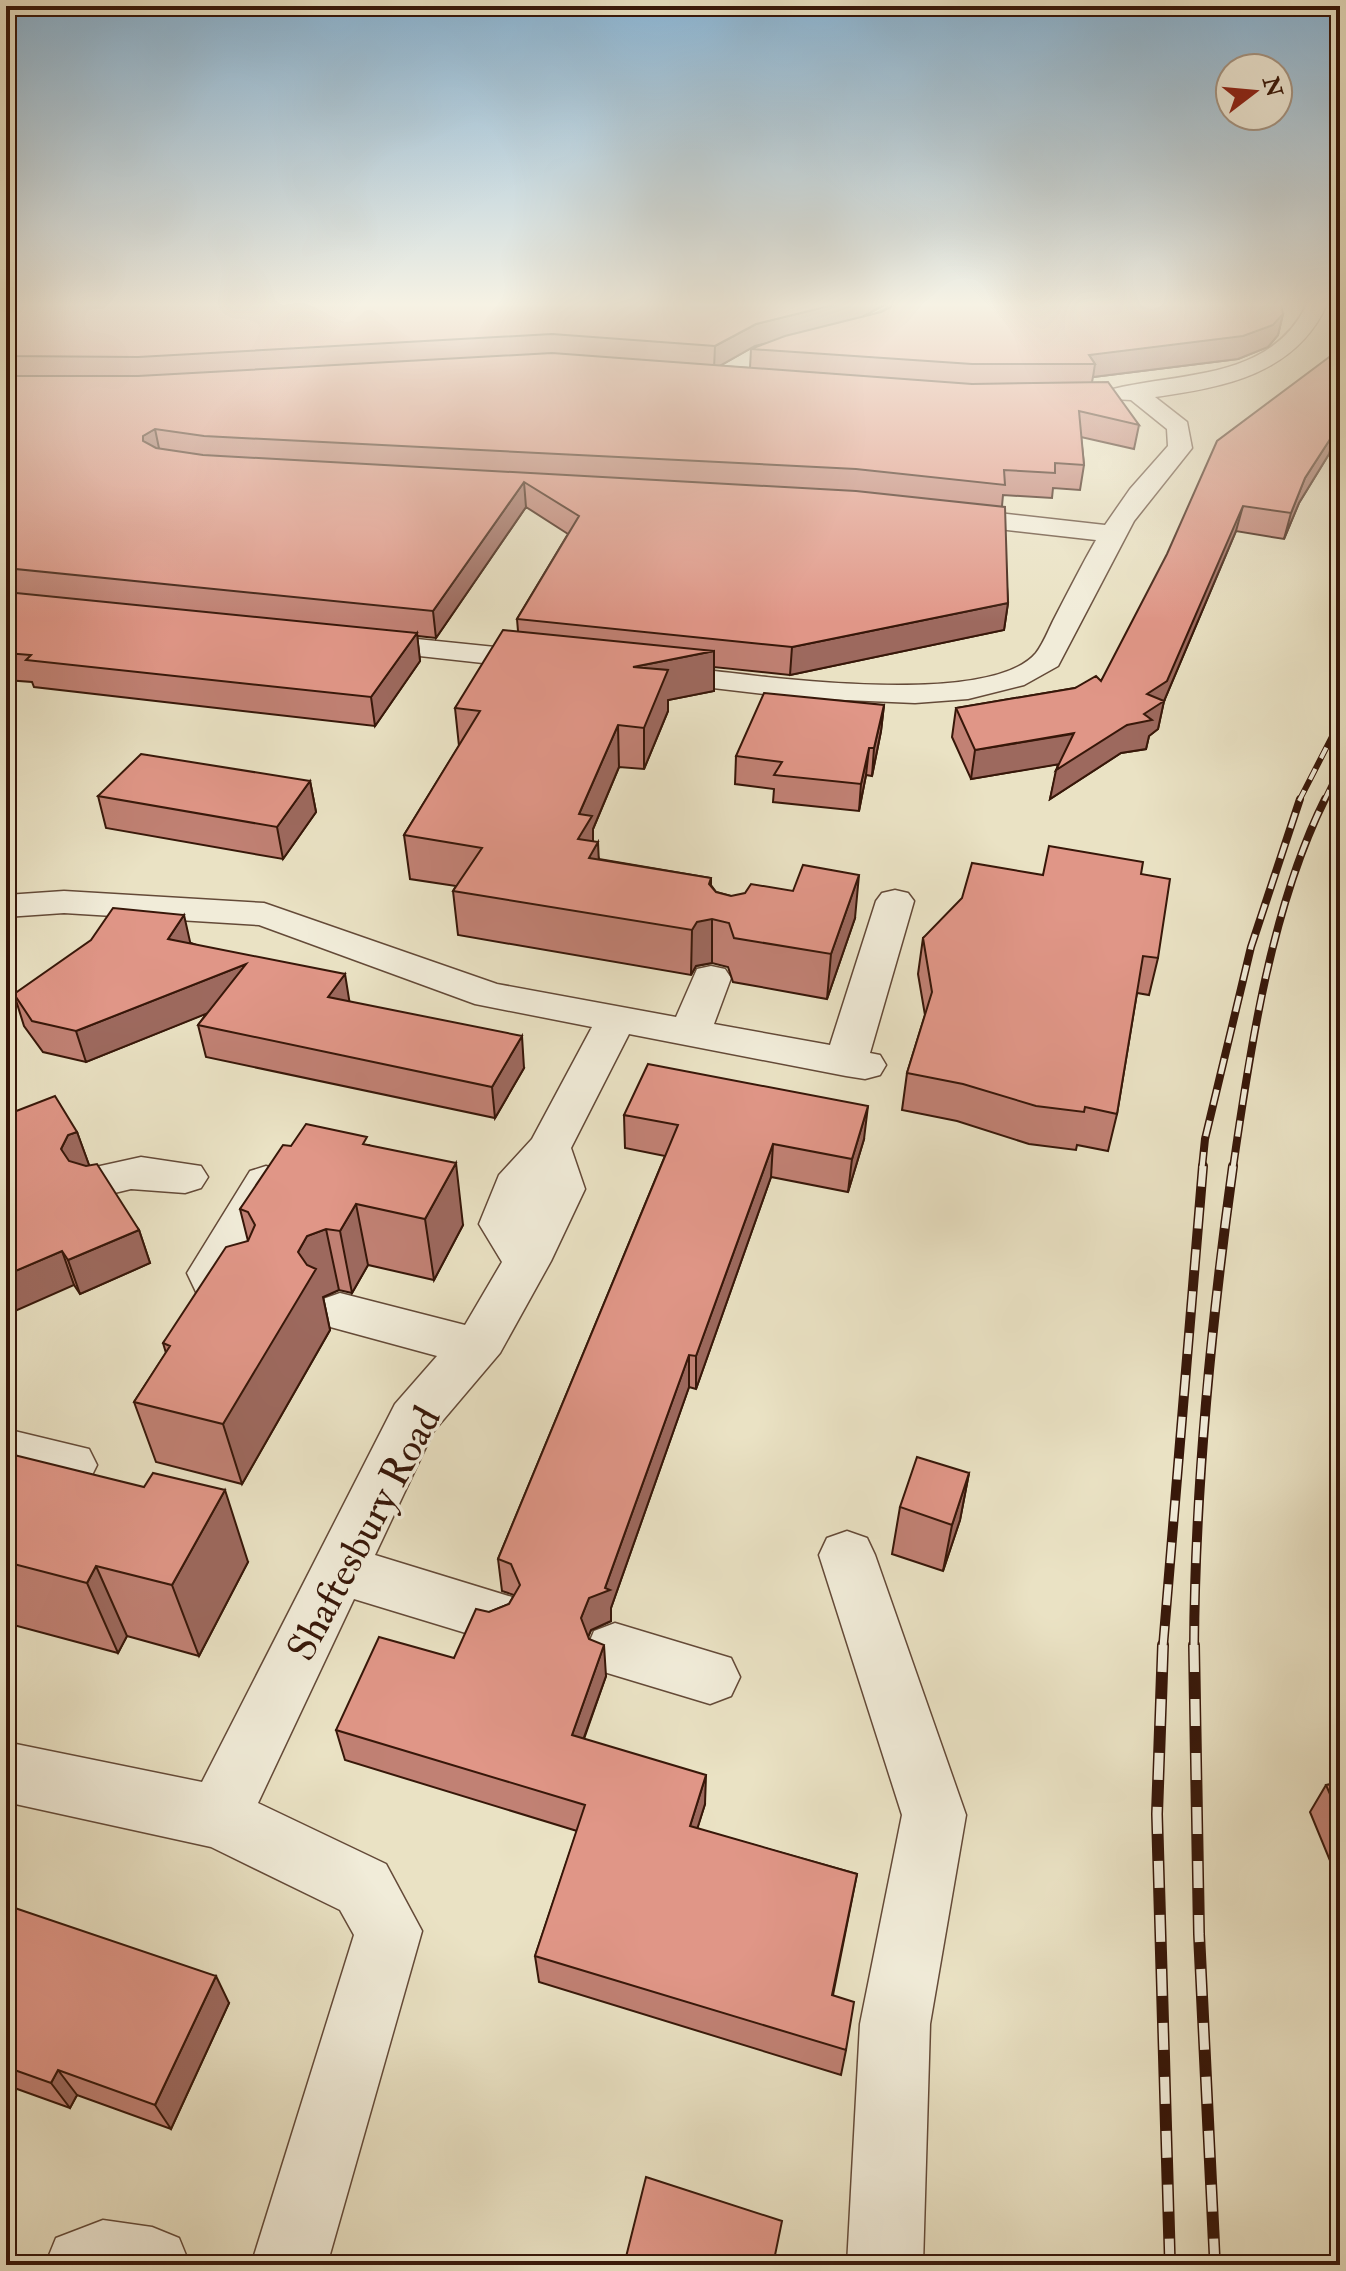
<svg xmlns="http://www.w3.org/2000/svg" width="1346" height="2271" viewBox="0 0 1346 2271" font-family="'IM FELL Double Pica',serif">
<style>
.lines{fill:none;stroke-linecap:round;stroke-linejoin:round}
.minor-casing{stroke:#644a38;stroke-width:3}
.minor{fill:#f1ecd9;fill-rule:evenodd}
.rail-far3-casing{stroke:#371709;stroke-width:6}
.rail-far2-casing{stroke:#371709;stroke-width:8}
.rail-far1-casing{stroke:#371709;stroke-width:10}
.rail-casing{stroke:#371709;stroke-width:12}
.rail-far3{stroke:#f1ecd9;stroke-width:4;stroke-dasharray:12;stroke-linecap:butt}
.rail-far2{stroke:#f1ecd9;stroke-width:5;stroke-dasharray:16;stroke-linecap:butt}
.rail-far1{stroke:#f1ecd9;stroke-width:7;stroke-dasharray:21;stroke-linecap:butt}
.rail{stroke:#f1ecd9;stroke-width:9;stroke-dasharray:27;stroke-linecap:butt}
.wall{fill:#c18174;stroke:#371709;stroke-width:2;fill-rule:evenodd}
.shaded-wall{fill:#9d695e;stroke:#371709;stroke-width:2}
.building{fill:#e09687;stroke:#371709;stroke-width:2}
.labels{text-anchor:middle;stroke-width:7;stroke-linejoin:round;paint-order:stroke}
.near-street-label{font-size:40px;fill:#371709;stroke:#f1ecd9}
</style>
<rect width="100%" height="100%" fill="#eae2c4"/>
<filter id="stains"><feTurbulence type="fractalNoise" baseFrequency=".0025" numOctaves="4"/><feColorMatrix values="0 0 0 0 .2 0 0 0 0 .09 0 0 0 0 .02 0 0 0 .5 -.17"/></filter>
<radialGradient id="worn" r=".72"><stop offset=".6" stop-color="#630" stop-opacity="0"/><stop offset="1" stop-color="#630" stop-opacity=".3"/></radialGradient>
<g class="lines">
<defs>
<path id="minor" d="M893 304H916C882 347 814 341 767 360 750 367 731 387 712 383L709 378C744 330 843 340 893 304Z
M1307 304H1327C1296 374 1224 387 1155 397L1187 422 1192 448 1134 521 1058 666 1024 685 968 699 915 703 799 698 653 681 642 679 638 672 642 665 653 663C727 672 985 713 1036 653 1043 644 1048 631 1053 621 1067 594 1081 566 1096 540L946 523 933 515 937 509 946 507 1105 525 1130 489 1168 446 1167 429 1131 400 1113 399 1110 394 1113 389C1183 372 1271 380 1307 304Z
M358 633 545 652 556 655 560 661 556 667 545 670 347 648 343 642 347 636Z
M895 890 908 893 914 901 870 1053 880 1055 886 1065 880 1075 865 1079 846 1076 629 1034 571 1148 585 1189 551 1261 500 1353 433 1432 375 1555 512 1597 521 1615 512 1633 492 1641 354 1599 258 1803 386 1864 422 1931 327 2265H251L354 1935 340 1910 211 1847 6 1802V1742L202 1782 395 1404 437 1356 323 1325 315 1312 323 1299 340 1293 465 1325 502 1262 479 1224 499 1175 532 1139 592 1027 475 1004 259 925 64 913 6 917V895L64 891 264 903 497 984 676 1017 697 969 711 966 725 969 731 978 714 1024 830 1045 876 901 882 893Z
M141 1157 201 1166 208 1177 201 1188 185 1193 131 1189 98 1197 82 1192 75 1181 82 1170Z
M266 1166 282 1171 289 1182 238 1268 250 1272 257 1285 250 1298 233 1303 197 1294 187 1273 250 1171Z
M6 1429 89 1449 97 1465 89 1481 70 1487 6 1473Z
M847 1531 867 1538 875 1555 966 1815 930 2024 923 2265H847L860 2024 902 1815 819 1555 827 1538Z
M615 1623 731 1658 740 1677 731 1696 710 1704 594 1669 586 1650 594 1631Z
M103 2220 152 2227 179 2238 190 2265H45L56 2238Z"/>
</defs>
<use href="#minor" class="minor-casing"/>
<use href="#minor" class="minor"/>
<defs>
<path id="rail-far3" d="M1299 801 1340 721
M1324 801 1340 768"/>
<path id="rail-far2" d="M1202 1168 1205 1139 1251 947 1300 799
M1233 1168C1250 1049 1271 908 1325 799"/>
<path id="rail-far1" d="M1163 1647 1203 1166
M1194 1647C1195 1487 1211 1325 1233 1166"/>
<path id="rail" d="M1163 1645 1157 1814 1170 2265
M1194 1645 1199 1934 1215 2265"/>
</defs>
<use href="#rail-far3" class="rail-far3-casing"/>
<use href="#rail-far2" class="rail-far2-casing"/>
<use href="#rail-far1" class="rail-far1-casing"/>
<use href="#rail" class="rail-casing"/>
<use href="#rail-far3" class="rail-far3"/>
<use href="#rail-far2" class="rail-far2"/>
<use href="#rail-far1" class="rail-far1"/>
<use href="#rail" class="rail"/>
</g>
<path class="wall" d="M6 304H886L863 317 1283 314 1278 335 1268 347 1238 359 1093 377 1092 382 1139 425 1134 449 1081 437 1084 465 1080 490 1053 488 1052 498 1003 495 1002 506 1008 603 1004 630 790 675 714 667V691L668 700V711L644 769 619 767 593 829V841L599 859 711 878V885L716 892 731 896 855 918 827 999 733 982 728 967 712 963 696 966 691 975 458 935 453 891 456 886 410 879 404 835 459 746 455 708 518 631 517 619 568 534 526 507 436 638 417 636 420 661 375 726 34 687 32 682 6 680ZM765 344 751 349 750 368 720 366 755 346Z
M1340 349V456L1329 454 1299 503 1284 539 1236 531 1164 701 1158 729 1149 736 1146 749 1121 753 1050 799 1058 764 971 779 952 737 956 708 1075 688 1101 681Z
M884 705 881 731 872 776 866 775 859 811 773 802 774 789 735 784 736 756Z
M310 781 316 812 283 859 106 828 98 796Z
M1141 874 1158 958 1149 995 1137 993 1117 1114 1108 1151 1077 1145 1076 1150 1029 1144 957 1121 902 1110 907 1073 925 1015 918 974 923 938 1043 875Z
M191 943 350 1002 524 1068 495 1118 206 1057 198 1025 207 1013 86 1062 43 1052 24 1026 14 994Z
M6 1115 77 1132 89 1165 139 1230 150 1263 80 1294 74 1285 6 1216Z
M624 1115 864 1139 848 1192 771 1177 696 1389 689 1387 611 1608V1621L591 1630 588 1637 606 1676 584 1739 705 1804 697 1829 857 1874 833 1995 846 2050 841 2075 539 1982 535 1956 577 1831 345 1760 336 1730 454 1658 489 1612 509 1604 514 1595 502 1591 498 1559 665 1156 625 1148Z
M369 1145 463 1225 434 1280 368 1265 352 1293 339 1290 323 1297 330 1330 242 1484 156 1462 134 1402 166 1353 163 1343 248 1241 240 1209 291 1146Z
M6 1453 248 1562 199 1656 127 1636 118 1653 6 1623Z
M969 1473 960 1520 943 1571 892 1554 900 1507Z
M1340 1783V1867L1333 1868 1310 1812 1326 1785Z
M6 1905 229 2003 171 2129 77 2095 70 2108 6 2085Z"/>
<path class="shaded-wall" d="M837 304H886L855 321 755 346 714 369 715 346 756 324Z
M1283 314 1278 335 1268 347 1238 359 1093 377 1095 364 1089 355Z
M155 429 160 453 143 441V436Z
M1336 430 1329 454 1299 503 1284 539 1291 513 1305 478Z
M524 482 526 507 436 638 433 611Z
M1243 506 1236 531 1164 701 1158 729 1149 736 1146 749 1121 753 1050 799 1056 770 1066 763 971 779 975 750 1127 725 1147 694Z
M1008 603 1004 630 790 675 792 647Z
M417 633 420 661 375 726 371 697Z
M714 651V691L668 700V711L644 769V728L633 667Z
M884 705 881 731 872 776 874 748Z
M618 725 619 767 593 829V850L598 842 600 885 578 839 579 814Z
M869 748 866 775 859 811 861 784Z
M310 781 316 812 283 859 277 827Z
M859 875 855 918 827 999 831 954Z
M711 878 710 919H712V963L696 966 691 975 692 930Z
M184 915 191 946 168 939Z
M246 964 253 995 86 1062 76 1031Z
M345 974 350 1005 328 997Z
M522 1036 524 1068 495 1118 492 1087Z
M868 1106 864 1139 848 1192 852 1159Z
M77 1132 89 1165 72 1183 61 1149 68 1135Z
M773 1144 771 1177 696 1389V1356Z
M456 1163 463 1225 434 1280 425 1219Z
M356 1204 368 1265 352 1293 340 1231Z
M326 1229 339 1290 323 1297 330 1330 242 1484 223 1424 298 1252 307 1236Z
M139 1230 150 1263 80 1294 68 1260Z
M62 1251 74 1285 6 1315V1275Z
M689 1355V1387L611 1608V1621L591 1630 583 1649 581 1618 589 1598 605 1588Z
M969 1473 960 1520 943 1571 952 1525Z
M225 1490 248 1562 199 1656 172 1585Z
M96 1566 127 1636 118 1653 87 1583Z
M604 1645 606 1676 574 1765 572 1735Z
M706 1775 705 1804 689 1855 690 1826Z
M216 1976 229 2003 171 2129 155 2105Z
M58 2070 77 2095 70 2108 51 2083Z"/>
<path class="building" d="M6 304H837L756 324 715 346 552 334 138 357 6 356Z
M896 304H1281L1283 314 1273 325 1243 336 1089 355 1095 364H972L751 349 785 336 881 312Z
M1340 349V430H1336L1305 478 1291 513 1243 506 1167 681 1147 694 1164 701 1144 714 1152 720 1127 725 1056 770 1074 733 975 750 956 708 1075 688 1096 676 1101 681 1167 554 1217 441Z
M552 353 972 384 1108 382 1139 425 1079 411 1084 465 1055 463V473L1004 470 1005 485 856 469 204 436 155 429 143 436V441L156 448 203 455 856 491 1005 507 1008 603 792 647 517 619 579 516 524 482 433 611 6 568V376H138Z
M6 592 417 633 371 697 26 660 31 655 6 653Z
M503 630 714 651 633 667 668 670 644 728 618 725 579 814 592 816 578 839 598 842 589 858 711 878 709 884 716 892 731 896 745 893 751 884 793 891 803 865 859 875 831 954 734 938 729 923 712 919 697 922 692 930 453 891 482 848 404 835 480 711 455 708Z
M764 693 884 705 874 748H869L861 784 774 775 782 762 736 756Z
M141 754 310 781 277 827 98 796Z
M1049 846 1143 862 1141 874 1170 879 1158 958 1143 956 1117 1114 1085 1107 1084 1112 1036 1106 963 1084 907 1073 932 992 923 938 962 898 972 863 1043 875Z
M113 908 184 915 168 939 345 974 328 997 522 1036 492 1087 198 1025 246 964 76 1031 32 1021 14 994 91 940Z
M648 1064 868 1106 852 1159 773 1144 696 1356 689 1355 605 1588 610 1590 589 1598 581 1618 589 1639 604 1645 572 1735 706 1775 690 1826 857 1874 832 1995 854 2002 846 2050 535 1956 585 1805 336 1730 379 1637 454 1658 476 1609 489 1612 509 1604 520 1585 511 1564 498 1559 678 1125 624 1115Z
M55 1096 77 1132 68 1135 61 1149 69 1161 86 1166 97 1164 139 1230 68 1260 62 1251 6 1275V1217L10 1216 6 1208V1115Z
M306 1124 367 1137 363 1144 456 1163 425 1219 356 1204 340 1231 326 1229 307 1236 298 1252 307 1265 316 1269 223 1424 134 1402 170 1346 163 1343 226 1247 248 1241 255 1225 248 1212 240 1209 283 1145 291 1146Z
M6 1453 144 1487 153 1473 225 1490 172 1585 96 1566 87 1583 6 1562Z
M917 1457 969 1473 952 1525 900 1507Z
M1340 1783V1817L1326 1785Z
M6 1905 216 1976 155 2105 58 2070 51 2083 6 2067Z
M646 2177 782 2221 773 2265H624Z"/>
<linearGradient id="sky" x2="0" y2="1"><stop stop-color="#8ab7d8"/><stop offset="0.49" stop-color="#f6f2e4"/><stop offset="1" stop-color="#f6f2e4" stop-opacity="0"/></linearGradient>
<rect width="1346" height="622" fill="url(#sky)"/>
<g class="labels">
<g class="near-street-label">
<text transform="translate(363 1533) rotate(-62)" y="14">Shaftesbury Road</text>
</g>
</g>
<rect width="1346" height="2271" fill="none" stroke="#eae2c4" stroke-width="32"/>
<rect x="8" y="8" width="1330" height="2255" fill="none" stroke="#371709" stroke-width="4"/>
<rect x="16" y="16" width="1314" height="2239" fill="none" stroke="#371709" stroke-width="2"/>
<g transform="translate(1254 92) rotate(74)"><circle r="38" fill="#f1ecd9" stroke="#a79786" stroke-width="2"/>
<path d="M0-6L14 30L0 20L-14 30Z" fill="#8f2418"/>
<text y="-12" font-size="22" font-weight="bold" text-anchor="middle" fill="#371709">N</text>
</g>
<rect width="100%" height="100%" filter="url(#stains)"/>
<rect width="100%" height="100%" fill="url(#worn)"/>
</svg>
